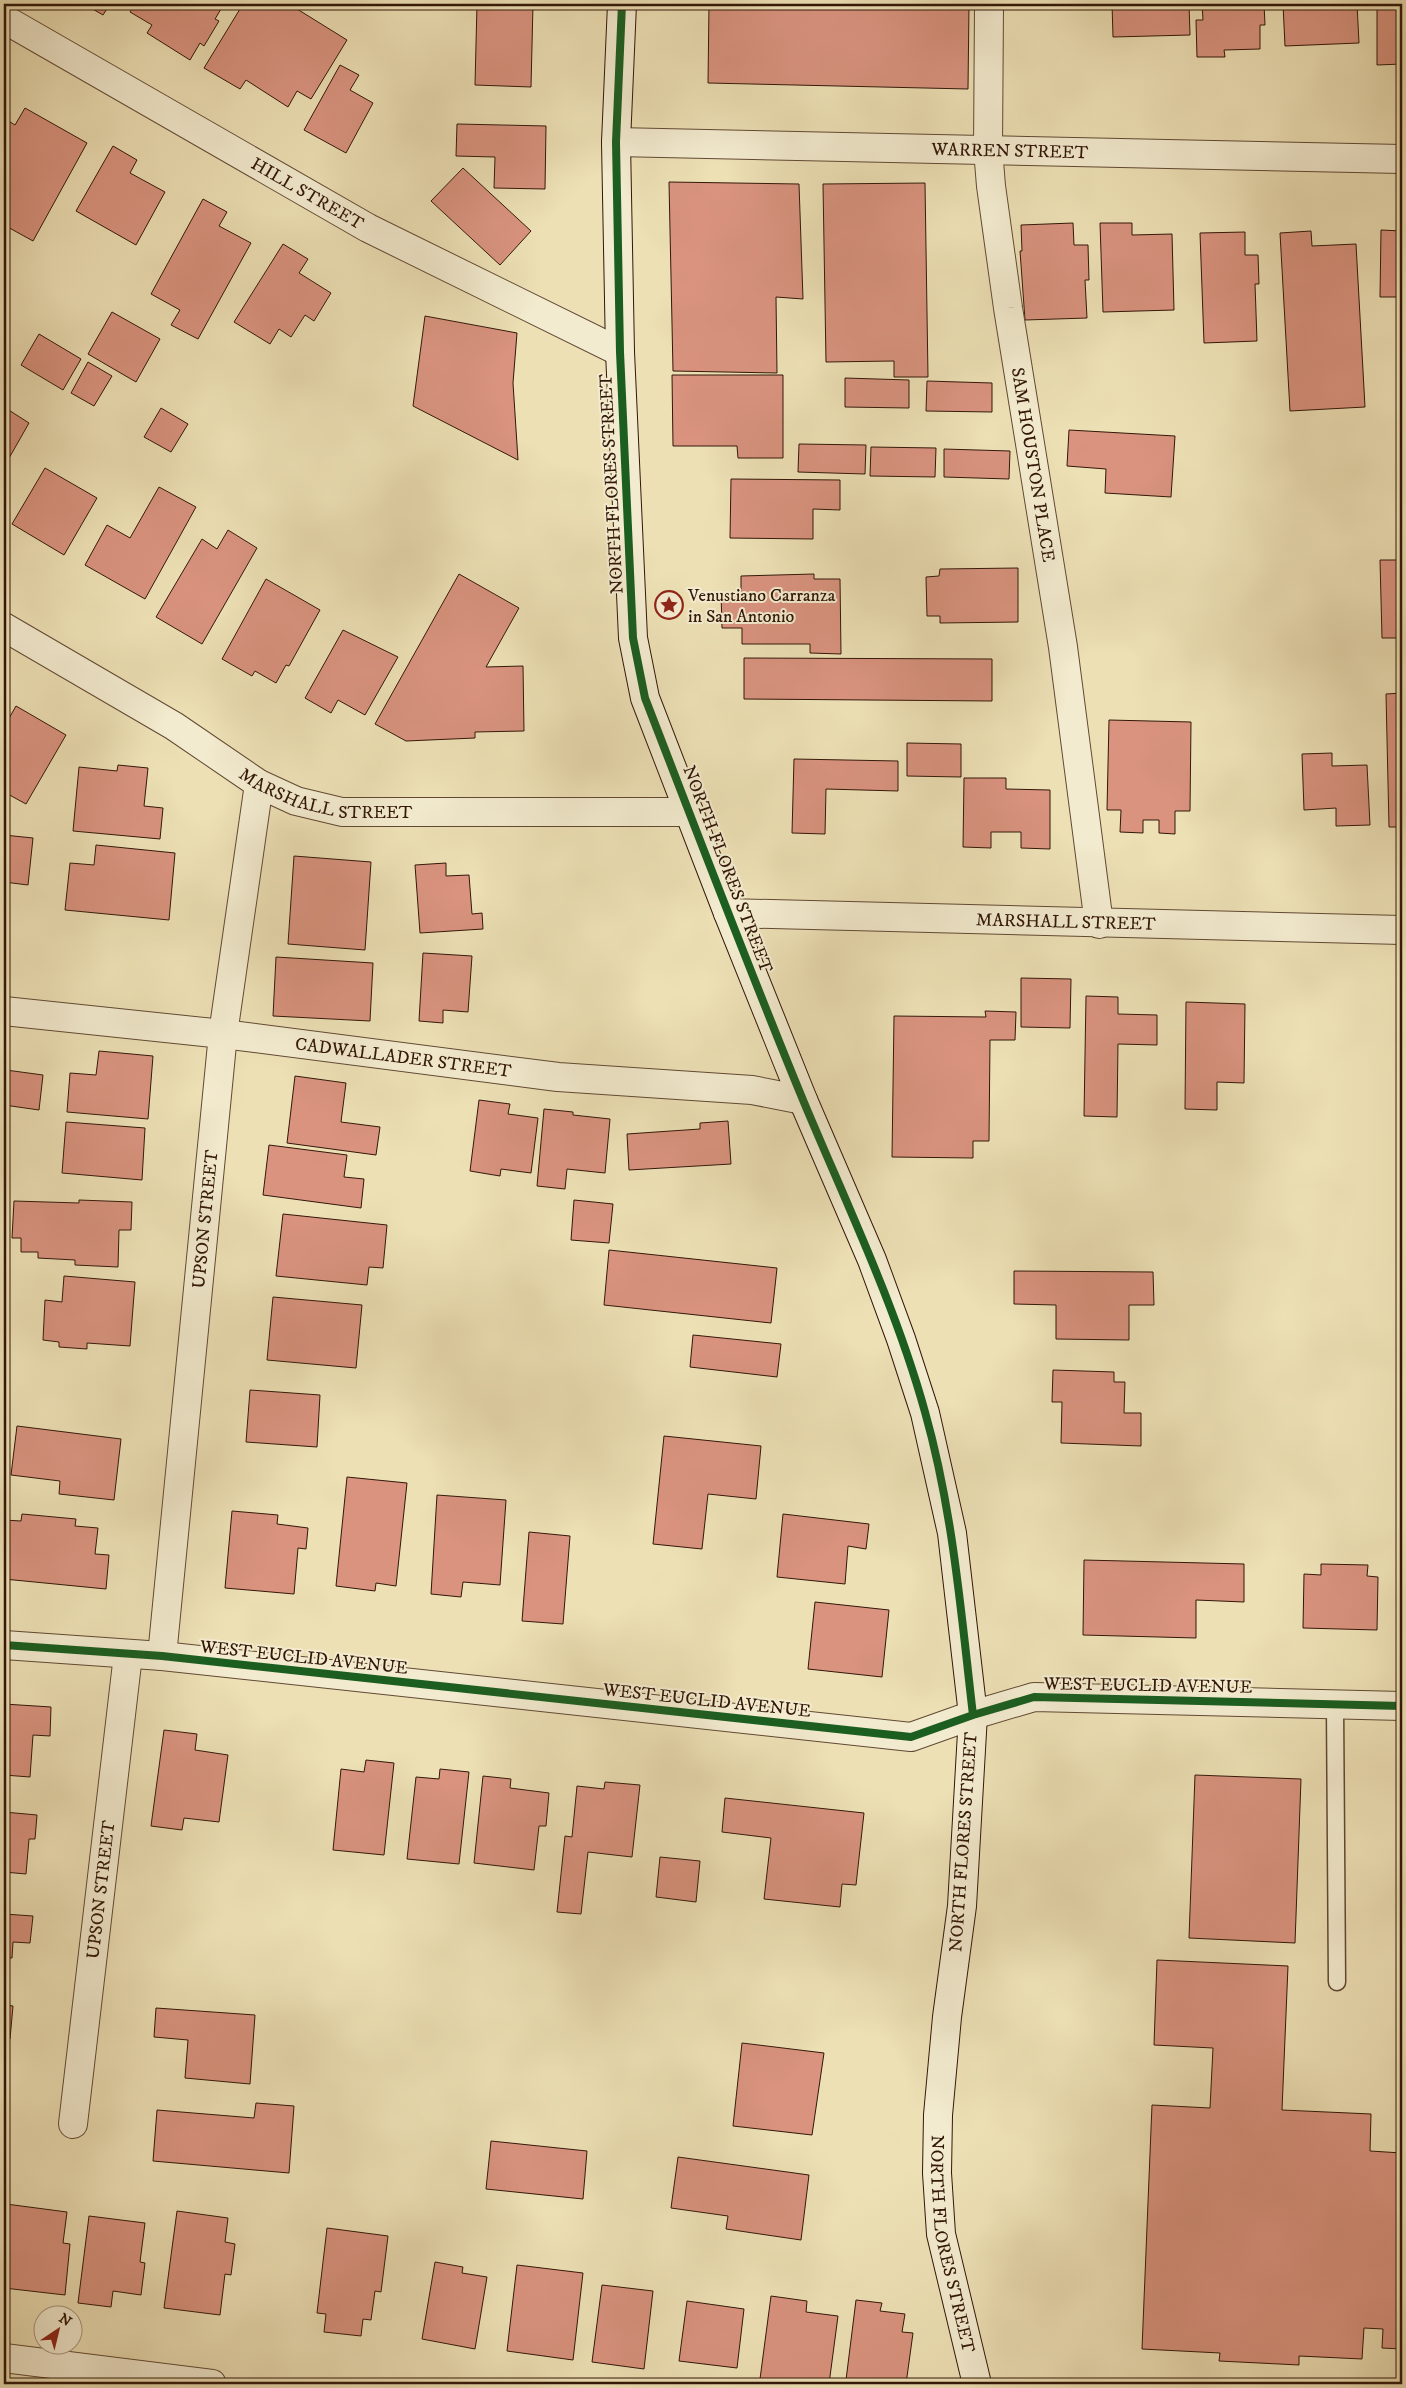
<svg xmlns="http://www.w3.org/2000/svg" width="1406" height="2388" viewBox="0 0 1406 2388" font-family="'IM FELL DW Pica',serif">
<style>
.building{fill:#d9937f;stroke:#321708}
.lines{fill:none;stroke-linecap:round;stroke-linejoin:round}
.lane-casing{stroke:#614933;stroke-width:19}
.street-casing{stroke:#614933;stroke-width:30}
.secondary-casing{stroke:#321708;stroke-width:30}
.lane{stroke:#f3ebcf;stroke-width:16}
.street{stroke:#f3ebcf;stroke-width:28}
.secondary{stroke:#f3ebcf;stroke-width:28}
.cycleway-casing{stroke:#f3ebcf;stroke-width:11}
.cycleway{stroke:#1b5e20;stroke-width:8}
.labels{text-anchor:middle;stroke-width:4;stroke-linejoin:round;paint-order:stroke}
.street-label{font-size:18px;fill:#321708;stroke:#f3ebcf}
.poi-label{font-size:18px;fill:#321708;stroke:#f3ebcf;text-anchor:start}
</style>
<rect width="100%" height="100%" fill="#ede0b5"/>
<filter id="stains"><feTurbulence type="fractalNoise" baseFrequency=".004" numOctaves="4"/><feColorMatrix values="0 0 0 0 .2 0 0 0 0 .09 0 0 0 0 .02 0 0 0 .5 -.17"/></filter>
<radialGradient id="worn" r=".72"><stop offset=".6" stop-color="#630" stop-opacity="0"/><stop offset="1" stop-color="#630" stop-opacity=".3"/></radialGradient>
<path class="building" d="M84 4H110L103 15Z
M135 4H224L215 19 219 21 204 46 200 43 190 60 147 33 152 25 130 12Z
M243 4H289L347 40 311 99 297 91 288 107 246 80 240 89 204 68Z
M477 4H533L531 87 475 85Z
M709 4H969L968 89 708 83Z
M1112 4H1189L1190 35 1113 37Z
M1202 4H1264L1265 25H1260V49L1224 50 1225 57H1197L1196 20H1203Z
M1283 4H1357L1359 43 1285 46Z
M1377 4H1402V64L1377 65Z
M340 65 359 75 350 90 373 103 346 153 304 130Z
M25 108 87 143 33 241 4 225V118L15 125Z
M457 124 546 126 545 189 494 188 495 157 456 156Z
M113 146 137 160 130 173 165 192 136 245 76 211Z
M463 168 531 231 500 265 431 201Z
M669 182 799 184 803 299 776 297 777 373 673 371Z
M925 183 928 377H894V361L826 362 823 184Z
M203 199 227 212 219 226 251 243 198 339 171 325 180 310 151 294Z
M1073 223 1074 245H1088L1089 280H1085L1087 318 1025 320 1020 251H1022L1021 225Z
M1100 223H1132V235L1172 234 1174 310 1103 312Z
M1381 230 1402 231V297H1380Z
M1311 231 1312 246 1356 244 1365 407 1290 411 1280 233Z
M1245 232V255H1258L1259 284H1255L1257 341 1204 343 1200 233Z
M283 244 308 259 299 273 331 293 314 321 305 315 291 337 279 329 270 344 234 322Z
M112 312 160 339 136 382 88 354Z
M425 316 517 333 513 383 518 460 413 406Z
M39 334 81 359 63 390 21 365Z
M88 362 112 376 94 406 71 393Z
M672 375H783V458H738L737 446H673Z
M845 378 909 380V408L845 407Z
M927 381 992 383V412L926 411Z
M4 407 29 423 4 467Z
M161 408 188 424 171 452 144 437Z
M1069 430 1175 436 1171 497 1105 493 1106 469 1067 466Z
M799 444 866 445 865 474 798 472Z
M871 447 936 448 935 477 870 476Z
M944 449 1010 451 1009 479 944 477Z
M45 468 97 498 64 555 12 524Z
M731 479 840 480V510L813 509V539L730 538Z
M159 487 196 507 145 599 85 565 107 525 130 538Z
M228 530 257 548 202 644 156 617 202 539 217 549Z
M1380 560H1402V638H1382Z
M1018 568V622L940 623V616H927L926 577 939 576 940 569Z
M459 574 519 608 486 667 523 666 524 731 475 732V738L406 741 375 724Z
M814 574V579H840L841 654 810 653V644H742V628H722L721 593H741V576Z
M266 579 320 610 289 666 286 665 276 683 255 671 252 676 222 659Z
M343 630 398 657 365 715 338 700 331 713 305 698Z
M744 658 992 659V701L744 699Z
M1402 693V827H1389L1386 694Z
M16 706 66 735 26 804 4 792V727Z
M1109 720 1191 722 1190 811H1175V834L1159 833V820H1143V833L1120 832 1121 810H1107Z
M907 743 961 744V777L907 776Z
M1332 753V766L1367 765 1370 825 1336 826V808L1304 810 1302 754Z
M794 759 898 761V791L826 789 825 834 792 833Z
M118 765 148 768 144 806 163 808 160 839 73 831 79 767 117 771Z
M964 778H1006V789L1050 790V849L1021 848V832H991V848L963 847Z
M4 835 33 838 28 885 4 882Z
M96 845 175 853 169 920 65 910 70 863 94 865Z
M294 856 371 862 365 950 288 944Z
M446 863V876L469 875 472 914 482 913 483 929 420 933 415 865Z
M423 953 472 956 468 1012 443 1010V1023L419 1021Z
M276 957 373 963 370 1021 273 1016Z
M1021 978 1071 979 1070 1028 1021 1027Z
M1086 996 1118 997V1014L1157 1015V1045L1118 1044 1117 1117 1084 1116Z
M1186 1002 1245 1004 1244 1083 1217 1082V1110L1185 1109Z
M985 1011 1016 1012 1015 1040H990L989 1141H973V1158L892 1157 894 1016 986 1017Z
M99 1051 153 1056 148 1119 67 1112 70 1073 96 1075Z
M6 1070 43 1075 39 1110 4 1105Z
M295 1076 346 1083 341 1122 380 1127 376 1155 287 1143Z
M479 1100 510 1104 508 1114 538 1118 531 1173 501 1169 500 1176 470 1171Z
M544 1109 573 1112V1115L610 1119 605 1173 567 1169 565 1189 537 1186Z
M728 1121 731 1164 629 1170 627 1134 700 1129V1123Z
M66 1122 145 1128 142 1180 62 1173Z
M269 1145 347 1155 344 1177 364 1179 361 1208 263 1195Z
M79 1200 132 1202 131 1230H119L118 1267 75 1265V1260L38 1258V1252H21V1238H12L14 1201 79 1203Z
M574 1200 613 1204 609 1243 571 1240Z
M283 1214 387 1225 383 1268 369 1267 367 1285 276 1276Z
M609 1250 777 1268 771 1323 604 1305Z
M1014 1271 1153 1272 1154 1305H1129V1340L1056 1339V1305L1014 1304Z
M64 1276 135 1282 130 1346 87 1343V1349L59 1347V1342L43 1340 45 1300 62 1302Z
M273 1297 362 1305 356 1368 267 1360Z
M693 1335 781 1344 777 1377 690 1367Z
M1053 1370 1114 1372V1382H1125L1124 1413H1141V1446L1061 1443 1062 1402H1052Z
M250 1390 320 1395 317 1447 246 1442Z
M17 1426 121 1439 114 1500 59 1494 60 1481 11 1475Z
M664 1436 761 1446 756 1499 708 1494 702 1549 653 1544Z
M347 1477 407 1483 396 1586 376 1583 375 1591 336 1586Z
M437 1495 506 1500 500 1585 463 1582 461 1597 431 1594Z
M232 1511 278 1515 277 1524 308 1528 306 1549 298 1548 294 1594 225 1588Z
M22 1514 76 1519 75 1526 98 1528 95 1554 109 1555 106 1589 4 1579V1520L21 1521Z
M783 1514 869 1524 866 1549 848 1546 845 1584 777 1577Z
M529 1532 570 1536 563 1624 522 1621Z
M1084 1560 1244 1564V1602L1196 1600V1638L1083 1635Z
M1321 1564 1368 1565 1367 1576 1378 1577 1377 1630 1303 1628 1304 1574 1321 1575Z
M815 1602 889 1610 882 1677 808 1669Z
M4 1704 51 1707 50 1736 33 1735 30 1777 4 1775Z
M164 1730 197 1734 195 1750 228 1755 219 1822 184 1818 182 1830 151 1826Z
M366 1760 394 1763 384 1855 333 1850 341 1769 364 1772Z
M440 1769 469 1772 459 1864 407 1859 416 1777 439 1779Z
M1195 1775 1301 1779 1295 1943 1189 1938Z
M483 1776 511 1779 510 1788 549 1793 546 1826H539L534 1870 474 1863Z
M605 1782 640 1785 632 1857 588 1852 581 1914 557 1912 565 1836 572 1837 577 1786 604 1789Z
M725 1798 864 1813 856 1885 842 1884 840 1907 764 1899 771 1838 722 1832Z
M4 1812 37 1815 35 1839H29L26 1874 4 1872Z
M660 1857 700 1861 696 1902 656 1897Z
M4 1914 33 1916 30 1943 13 1942 12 1958H4Z
M1157 1960 1288 1966 1282 2110 1371 2114 1370 2151 1402 2153V2349L1382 2348 1383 2329 1364 2328 1362 2359 1299 2356V2365L1219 2361 1220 2353 1142 2349 1152 2105 1210 2108 1213 2048 1154 2045Z
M4 2005 13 2006 10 2039H4Z
M156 2008 255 2015 250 2084 185 2078 188 2040 154 2037Z
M742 2043 824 2053 812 2135 733 2126Z
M256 2103 294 2106 289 2173 153 2161 157 2110 254 2118Z
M491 2141 587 2151 583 2199 486 2189Z
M678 2157 809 2175 801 2240 726 2229 728 2216 671 2208Z
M6 2204 67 2212 63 2243 70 2244 65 2295 4 2288V2226Z
M177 2211 228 2218 225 2242 235 2244 231 2275 225 2274 220 2315 164 2308Z
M89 2216 145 2223 140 2262 145 2263 141 2295 113 2291 111 2307 78 2303Z
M327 2228 388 2236 381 2292 375 2291 371 2320 363 2319 361 2336 324 2332 326 2314 317 2313Z
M435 2262 463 2267 462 2273 487 2277 475 2349 422 2339Z
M517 2265 583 2273 573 2360 507 2351Z
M602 2285 653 2291 644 2369 592 2362Z
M771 2296 807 2301 806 2312 838 2316 829 2384H798L760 2379Z
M856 2300 882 2303 880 2311 905 2314 902 2332 913 2333 906 2384H883L846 2380Z
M687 2301 744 2309 737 2368 679 2361Z"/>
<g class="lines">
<defs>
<path id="lane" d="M1335 1705 1337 1982"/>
<g id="street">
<path id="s1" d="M989 4 988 149 991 186 1008 308 1063 647 1099 924"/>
<path id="s2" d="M4 19 368 228 620 352"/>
<path id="s3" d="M616 142 1402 159"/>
<path id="s4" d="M4 627 174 726 259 784 296 801 342 812H689"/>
<path id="s5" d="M728 913 1402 930"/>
<path id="s6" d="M4 1011 223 1034 558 1077 752 1090 803 1100"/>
<path d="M4 1645 162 1656 911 1737 973 1715 1034 1697 1402 1706"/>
<path id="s7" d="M162 1656 223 1034 259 784"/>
<path id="s8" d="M73 2124 128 1655"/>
<path d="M4 2358 212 2384"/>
</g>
<g id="secondary">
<path id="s9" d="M622 4 616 142 620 352 633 638 645 698 728 913 803 1100 872 1260 901 1339 925 1413 952 1533 973 1715 962 1906 947 2017 938 2115 937 2173 941 2234 977 2384"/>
</g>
</defs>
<use href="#lane" class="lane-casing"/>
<use href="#street" class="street-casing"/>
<use href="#secondary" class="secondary-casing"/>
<use href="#lane" class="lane"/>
<use href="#street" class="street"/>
<use href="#secondary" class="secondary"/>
<defs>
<path id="cycleway" d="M622 4 616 142 620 352 633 638 645 698C697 832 748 967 803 1100 846 1203 895 1304 925 1412 953 1511 961 1613 973 1715
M4 1645 162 1656 911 1737 973 1715 1034 1697 1402 1706"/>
</defs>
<use href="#cycleway" class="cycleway-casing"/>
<use href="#cycleway" class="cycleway"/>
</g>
<defs>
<symbol id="sight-ring" viewBox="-11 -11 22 22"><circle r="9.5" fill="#f3ebcf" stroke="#8f2418" stroke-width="1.5"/><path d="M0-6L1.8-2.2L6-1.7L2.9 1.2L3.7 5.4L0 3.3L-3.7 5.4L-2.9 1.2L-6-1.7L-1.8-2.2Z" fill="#8f2418"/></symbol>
</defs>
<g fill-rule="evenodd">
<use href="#sight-ring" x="653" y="589" width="32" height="32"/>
</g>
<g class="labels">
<g class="street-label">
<text dy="6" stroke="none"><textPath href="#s3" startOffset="394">WARREN STREET</textPath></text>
<text dy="6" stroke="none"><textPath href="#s2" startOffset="350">HILL STREET</textPath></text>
<text dy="6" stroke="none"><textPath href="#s1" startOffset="464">SAM HOUSTON PLACE</textPath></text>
<text transform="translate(611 484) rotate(-93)" y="6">NORTH FLORES STREET</text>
<text dy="6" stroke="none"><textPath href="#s4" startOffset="368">MARSHALL STREET</textPath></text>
<text transform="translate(728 869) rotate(69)" y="6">NORTH FLORES STREET</text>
<text dy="6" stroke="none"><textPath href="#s5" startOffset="338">MARSHALL STREET</textPath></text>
<text dy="6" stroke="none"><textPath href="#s6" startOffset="402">CADWALLADER STREET</textPath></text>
<text dy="6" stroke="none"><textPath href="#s7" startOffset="439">UPSON STREET</textPath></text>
<text transform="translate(304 1657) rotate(6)" y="6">WEST EUCLID AVENUE</text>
<text transform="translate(1148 1685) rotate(1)" y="6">WEST EUCLID AVENUE</text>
<text transform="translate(707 1700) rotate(6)" y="6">WEST EUCLID AVENUE</text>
<text transform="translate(963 1842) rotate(-86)" y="6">NORTH FLORES STREET</text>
<text dy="6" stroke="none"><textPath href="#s8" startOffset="236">UPSON STREET</textPath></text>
<text dy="6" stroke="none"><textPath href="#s9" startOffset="2302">NORTH FLORES STREET</textPath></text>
</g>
<g class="poi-label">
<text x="688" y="601">Venustiano Carranza<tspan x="688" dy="21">in San Antonio</tspan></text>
</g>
</g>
<rect width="1406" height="2388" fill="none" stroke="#ede0b5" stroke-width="20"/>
<rect x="5" y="5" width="1396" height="2378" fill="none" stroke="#321708" stroke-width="2.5"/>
<rect x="10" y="10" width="1386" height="2368" fill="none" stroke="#321708"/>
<g transform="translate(58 2330) rotate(35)"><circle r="24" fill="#f3ebcf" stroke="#a6967f"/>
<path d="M0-4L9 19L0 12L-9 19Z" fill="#8f2418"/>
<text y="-8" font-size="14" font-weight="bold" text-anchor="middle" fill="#321708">N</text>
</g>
<rect width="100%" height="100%" filter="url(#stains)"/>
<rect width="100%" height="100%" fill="url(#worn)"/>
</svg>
